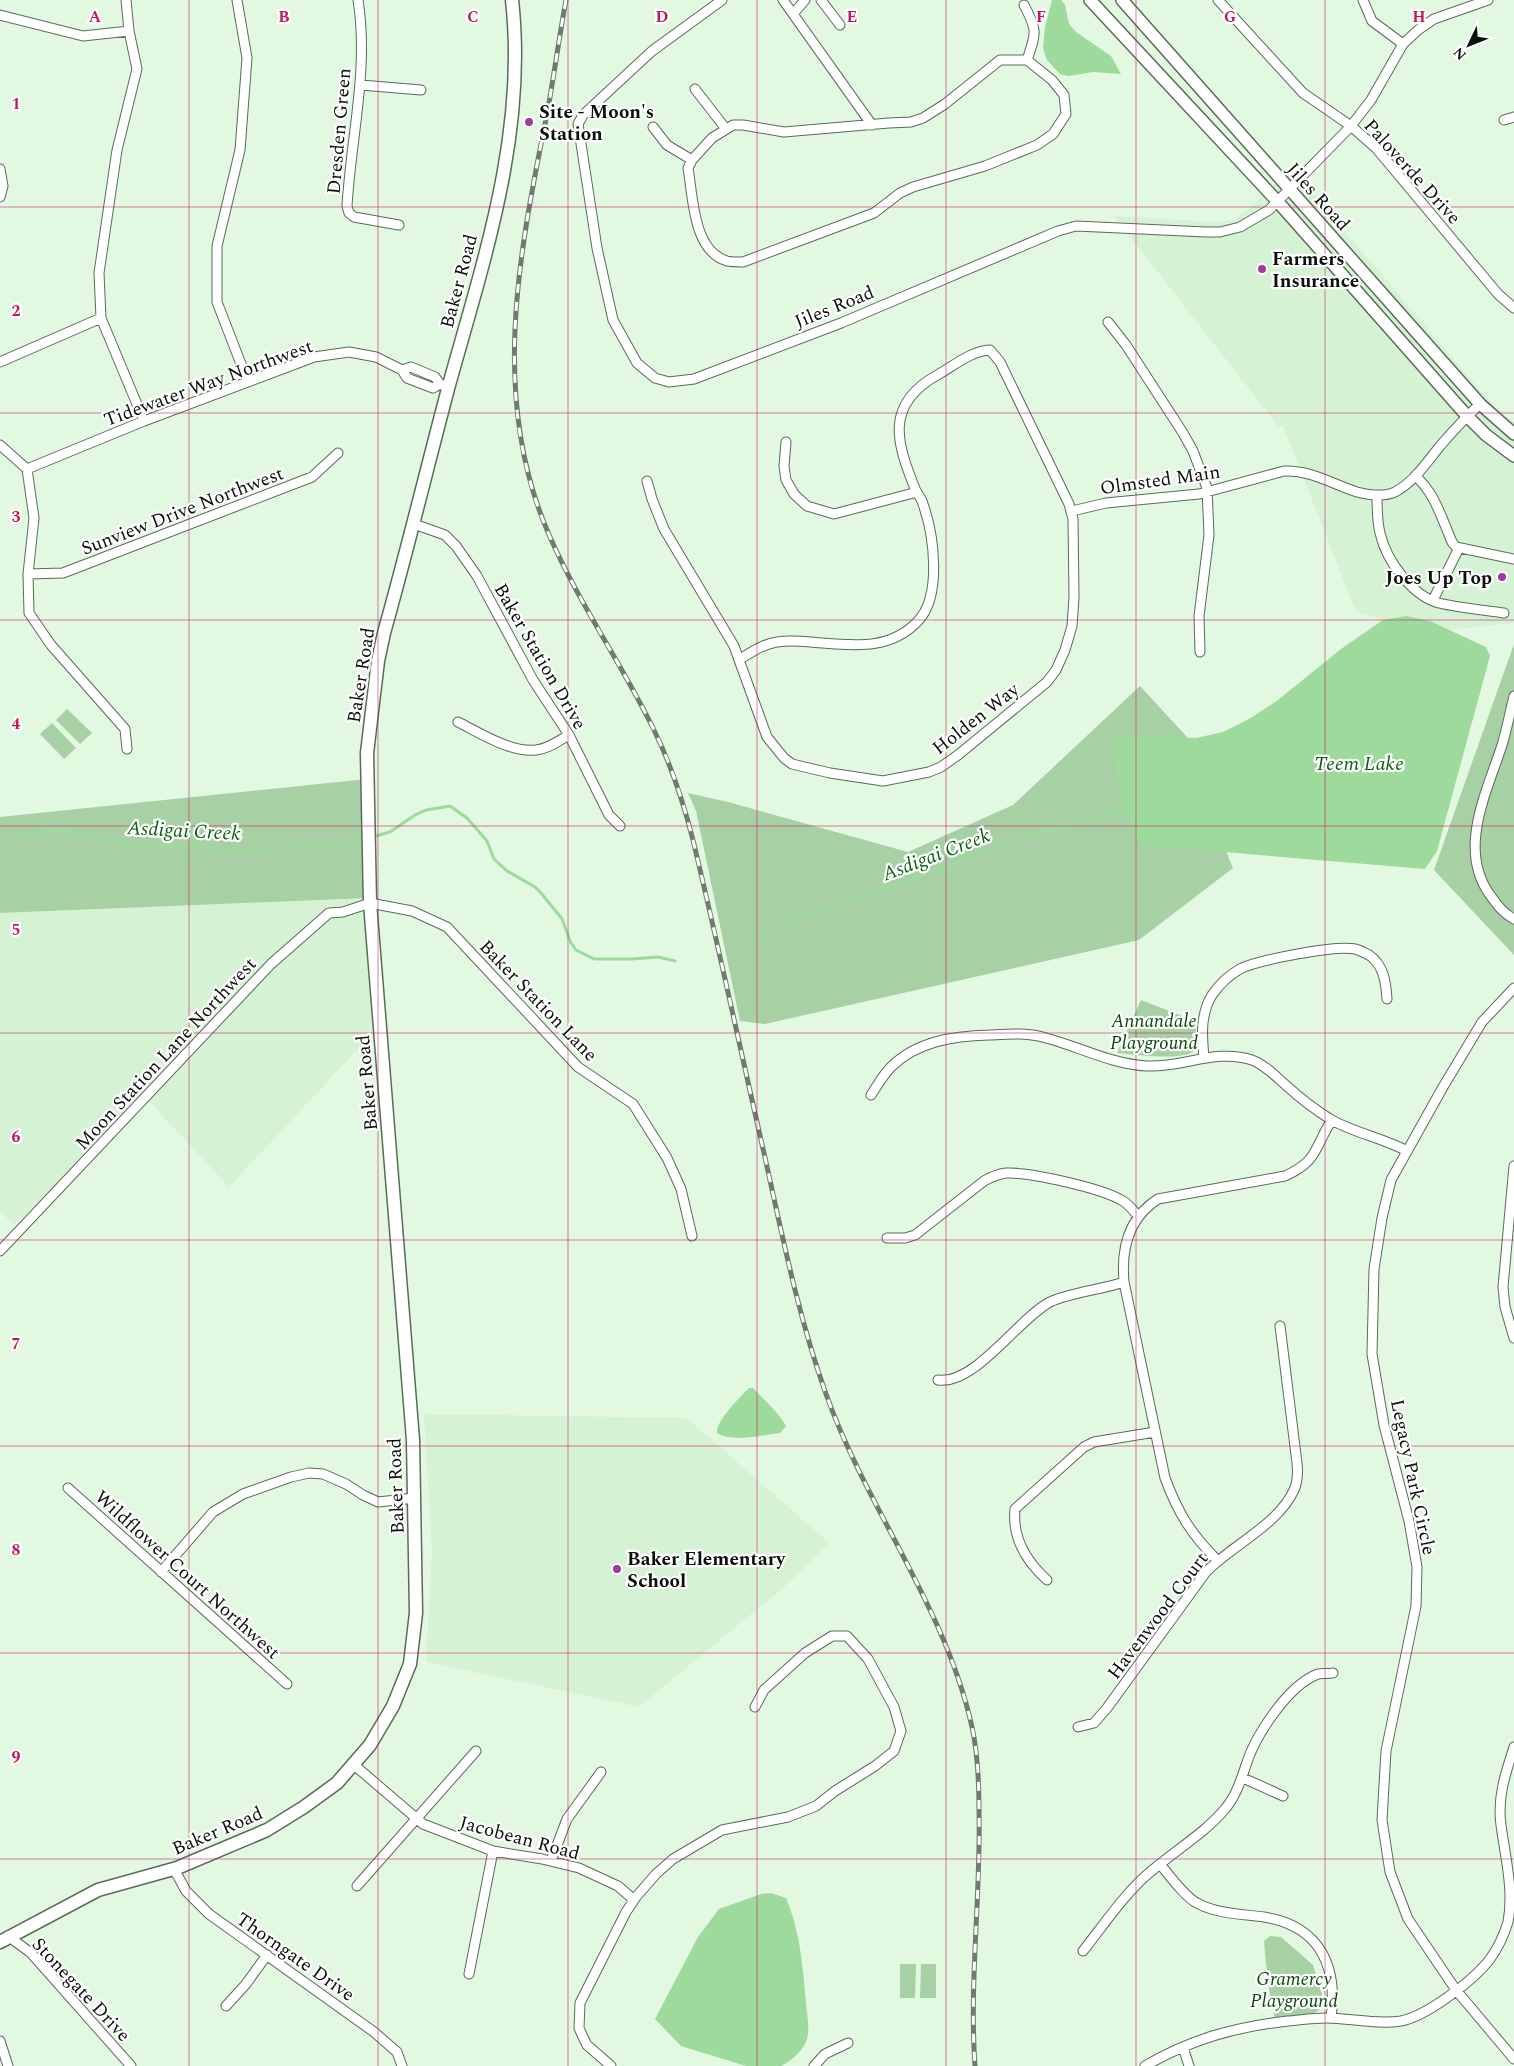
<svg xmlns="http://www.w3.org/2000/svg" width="1514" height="2066" viewBox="0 0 1514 2066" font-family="Spectral,serif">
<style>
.built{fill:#d6f2d4}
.green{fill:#a7d1a5}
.water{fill:#9dda9b}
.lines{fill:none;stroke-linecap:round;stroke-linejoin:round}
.stream{stroke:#9dda9b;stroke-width:3}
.minor-casing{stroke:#596c57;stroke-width:11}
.tertiary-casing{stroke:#596c57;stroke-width:14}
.secondary-casing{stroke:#596c57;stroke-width:15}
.minor{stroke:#fff;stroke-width:9}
.tertiary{stroke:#fff;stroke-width:11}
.secondary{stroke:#fff;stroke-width:12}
.rail-casing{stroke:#6e7c6e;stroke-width:5}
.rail{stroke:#fefefe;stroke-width:3;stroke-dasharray:9;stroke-linecap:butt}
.grid{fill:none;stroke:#c2185b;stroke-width:1;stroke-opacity:0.55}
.poi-dot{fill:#a1399c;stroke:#fefefe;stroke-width:2}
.labels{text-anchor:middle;stroke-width:4.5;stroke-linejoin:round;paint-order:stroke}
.poi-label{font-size:19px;font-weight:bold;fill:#091009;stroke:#fefefe;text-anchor:start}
.street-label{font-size:19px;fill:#091009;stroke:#fefefe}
.park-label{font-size:19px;font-style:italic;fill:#08490d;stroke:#fefefe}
.water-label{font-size:20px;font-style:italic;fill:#096211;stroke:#fefefe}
.grid-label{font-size:16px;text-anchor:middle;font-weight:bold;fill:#c2185b;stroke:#fefefe;stroke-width:4.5;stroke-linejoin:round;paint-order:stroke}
</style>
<rect width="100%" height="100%" fill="#e2f8e1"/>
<path class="built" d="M1291 168 1485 396 1505 416 1514 422V623L1428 632 1356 612 1283 426H1278L1114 216 1215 222 1233 220 1246 212Z
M369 898 372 1034 229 1187 147 1099 14 1225 0 1211V913Z
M424 1414 687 1418 829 1543 784 1587 639 1707 426 1662 432 1550Z"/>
<path class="green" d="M1514 644V955L1434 870Z
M1140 686 1187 737 1155 803 1212 818 1233 868 1139 940 765 1024 740 1021 696 811 688 793 728 802 908 852 1013 805Z
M67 709 92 733 80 744 56 720Z
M52 723 76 748 64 759 40 734Z
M367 779 369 898 0 913V817Z
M1141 1000 1195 1021C1195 1029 1198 1041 1196 1048 1190 1063 1131 1054 1117 1053Z
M1270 1936 1281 1937 1313 1965 1322 1994 1321 2009 1314 2013 1275 2019C1269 1993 1266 1968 1264 1941Z
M900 1964H916L915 1998H900Z
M921 1964H936V1998H920Z"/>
<path class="water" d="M1052 0H1061L1065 5 1069 24 1076 32 1111 56 1121 74 1093 72 1069 76 1060 74 1047 60 1043 48 1045 27Z
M1406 616 1430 621 1486 647 1490 656 1437 851 1425 869 1141 845C1123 820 1118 774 1111 744L1117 737 1196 738 1223 732 1249 719 1278 700 1341 649 1383 620Z
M749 1388H753C764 1400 778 1412 786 1426L780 1433C761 1435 734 1443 717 1433 715 1422 741 1396 749 1388Z
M771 1893 786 1898C800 1931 803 1967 806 2004 807 2015 810 2028 807 2039 804 2050 791 2061 781 2066H746L681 2046 655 2019 698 1937 719 1909 761 1894Z"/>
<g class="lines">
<path class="stream" d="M372 837 390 832 415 815 426 810 450 806 467 818 487 841 494 859 507 871 535 887 541 893 562 919 571 943 576 950 594 959H632L658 957 675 961
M0 839 19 838 43 832 60 830 123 843 237 850 338 845 366 839
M761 939C783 926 791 917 817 914L1024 837 1091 819 1126 807"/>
<defs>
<path id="minor" d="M126 0 129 31 137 69 117 150 99 273 101 318 144 421
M237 0 247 58 240 150 217 246V302L248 382
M358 0C369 69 351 137 347 206L349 213 354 217 399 225
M722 0 652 51 583 115 578 124 597 248 613 320 637 363 655 378 669 382 694 379 841 323 1058 231 1076 226 1206 232H1220L1240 227 1269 210 1351 126 1371 100 1403 44 1418 30 1434 19 1488 0
M783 0 872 125
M821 0 840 25
M1218 0 1303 93 1351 126 1376 148 1498 294 1514 308
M1363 0 1372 21 1403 44
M1024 5C1038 31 1036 33 1027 60
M793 14 805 0
M0 15 83 36 129 31
M1000 60H1027L1052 80 1064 95 1066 114 1053 134 1037 145 985 166 913 187 900 193 874 213 743 262C738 262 731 262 727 261 693 251 693 197 688 168L692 160 712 138 733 125H743L784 132 889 123 911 122 923 118 945 104Z
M361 85 421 90
M695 89 726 129
M1504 120 1514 117
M653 127 667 145 692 160
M0 169 3 186 0 197
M1108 322 1126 345 1183 433 1193 451 1207 488 1209 535 1199 616 1200 652
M0 362 101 318
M402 370 411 367 435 377 440 384 445 386
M786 442 784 466 786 480 794 494 807 506 834 514 917 492
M0 445 27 469 34 518 28 574 29 613 51 645 125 729 127 749
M27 469 144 421 314 357 349 352 376 357 402 370 407 378 433 388 440 384
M1415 476C1434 491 1442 519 1452 542L1456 547 1514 559
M647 481 652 499 664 529 734 646 767 737 784 758 792 764 830 773 883 781 929 772 941 767 958 755 1047 682 1056 670 1065 650 1072 626 1074 597 1073 519 1069 504 1000 362 990 350C971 351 955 365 939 374 884 404 896 442 916 491 918 495 922 499 923 504 934 535 942 596 918 621 889 652 850 645 811 642 800 641 788 640 777 642 763 644 752 652 740 659
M1377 495C1377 508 1377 521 1380 533 1386 560 1412 596 1439 603 1460 608 1483 610 1504 613
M1072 511 1106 503 1199 494 1284 471C1311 470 1332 484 1357 492 1369 495 1384 497 1395 492 1414 482 1427 462 1440 446 1453 431 1466 417 1480 404
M414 524 445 535 456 546 477 576 533 680 569 735 609 815 620 826
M28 574 63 573 312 477 338 453
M1433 600 1459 548
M1514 696C1510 712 1507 729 1502 745 1487 792 1457 849 1490 895 1498 906 1503 913 1514 919
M458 722C480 733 511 753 536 750 548 749 558 741 569 735
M1514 988 1482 1022 1443 1087 1391 1180 1382 1218 1374 1269 1372 1354 1384 1425 1409 1521 1417 1567 1416 1606 1386 1751 1382 1820 1390 1872 1408 1919 1456 1990 1514 2059
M1204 1058C1202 1036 1200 1015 1212 995 1219 985 1229 975 1240 969 1257 960 1336 945 1355 949 1360 950 1365 953 1369 955 1384 965 1386 983 1387 999
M871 1095C877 1086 883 1075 891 1067 917 1041 954 1036 989 1035 1008 1034 1027 1032 1046 1038 1080 1047 1111 1064 1147 1066 1183 1068 1216 1048 1252 1060 1266 1065 1277 1078 1288 1087 1301 1099 1316 1110 1330 1119 1354 1133 1383 1138 1407 1151
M1514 1166 1503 1287 1505 1307 1514 1338
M887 1238H905L915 1235 984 1181C991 1177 998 1174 1006 1173 1029 1172 1101 1188 1121 1200 1128 1203 1133 1210 1138 1216
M0 1251 271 964 329 913 343 912 370 903 412 911 447 927 578 1067 633 1104 667 1158 681 1189 692 1236
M938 1380C974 1386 1019 1318 1050 1302 1071 1292 1101 1290 1124 1282
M68 1488 287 1684
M1217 1560C1191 1534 1178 1513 1165 1478L1124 1282C1121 1249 1128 1218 1158 1199L1285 1176C1319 1161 1314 1147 1332 1120
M161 1572 213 1512 243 1494 291 1477 309 1473 323 1474 346 1484 363 1495 378 1502 415 1498
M1047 1580C1026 1561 1012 1538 1015 1509L1084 1447 1094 1442 1155 1432
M1078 1727 1094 1723 1107 1708 1206 1572C1231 1546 1279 1524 1294 1490 1298 1481 1298 1472 1297 1463L1280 1326
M353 1764 423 1824 493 1851 542 1859 579 1868 618 1886 634 1900
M1243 1778 1283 1796
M551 1861 567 1819 601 1772
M1160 1864C1169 1875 1185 1897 1197 1903 1217 1914 1241 1914 1264 1917 1320 1926 1338 1966 1331 2018
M174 1869 186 1891 209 1914 374 2032 397 2052 402 2066
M357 1886 476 1751
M8 1936 31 1953 131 2066
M1083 1951C1102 1927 1126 1892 1149 1873 1174 1851 1204 1834 1225 1809 1236 1796 1241 1780 1246 1765 1255 1736 1288 1685 1318 1674 1322 1673 1329 1674 1333 1673
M469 1974 493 1851
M226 2006 246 1984 267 1955
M0 2041 8 2066
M1183 2047 1189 2066
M611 2066 587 2045 583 2037 579 2028 580 2003 626 1912 636 1897 656 1874 673 1859 722 1830 788 1817 816 1806 835 1791 875 1766 894 1751 901 1731 894 1707 868 1659 847 1636H832L805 1653 764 1690 755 1707
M814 2066 825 2054 848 2043
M1145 2066C1191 2039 1235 2027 1288 2021 1300 2020 1313 2018 1326 2018 1350 2018 1377 2025 1401 2021 1427 2016 1474 1980 1490 1959 1498 1948 1504 1935 1508 1922 1514 1890 1505 1856 1501 1825 1497 1797 1506 1772 1514 1747"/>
<path id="tertiary" d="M1090 0 1278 202 1467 416 1486 435 1514 456
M1122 0 1480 404 1514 434"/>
<path id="secondary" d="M0 1942 98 1890 177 1868 267 1830 304 1807 337 1783 370 1745 393 1706 410 1664 416 1613 413 1440 370 903 367 753 378 661 384 633C407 551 427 468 449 385 484 259 527 133 512 0"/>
</defs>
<use href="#minor" class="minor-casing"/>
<use href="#tertiary" class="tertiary-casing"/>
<use href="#secondary" class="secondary-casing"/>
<use href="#minor" class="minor"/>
<use href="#tertiary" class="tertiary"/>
<use href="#secondary" class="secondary"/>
<defs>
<path id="rail" d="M566 0C559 38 554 76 547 114 519 254 489 400 550 537 579 603 621 663 653 728 671 764 683 801 693 840 718 944 740 1048 764 1153 782 1234 798 1316 826 1394 867 1509 945 1606 972 1727 978 1754 979 1783 979 1810 981 1896 969 1981 975 2066"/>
</defs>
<use href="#rail" class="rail-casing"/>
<use href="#rail" class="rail"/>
</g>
<path class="grid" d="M189 0V2066M378 0V2066M568 0V2066M757 0V2066M946 0V2066M1136 0V2066M1325 0V2066M0 207H1514M0 413H1514M0 620H1514M0 826H1514M0 1033H1514M0 1240H1514M0 1446H1514M0 1653H1514M0 1859H1514"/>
<g class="poi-dot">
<circle cx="529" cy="122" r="5"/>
<circle cx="1262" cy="269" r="5"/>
<circle cx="1502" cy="577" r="5"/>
<circle cx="617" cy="1569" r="5"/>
</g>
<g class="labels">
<g class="poi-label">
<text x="539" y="118">Site - Moon's<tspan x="539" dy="22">Station</tspan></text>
<text x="1272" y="265">Farmers<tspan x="1272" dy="22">Insurance</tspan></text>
<text x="1492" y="584" text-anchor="end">Joes Up Top</text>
<text x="627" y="1565">Baker Elementary<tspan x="627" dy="22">School</tspan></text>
</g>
<g class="street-label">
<text transform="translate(338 131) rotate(-85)" y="7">Dresden Green</text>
<text transform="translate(1413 171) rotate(48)" y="7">Paloverde Drive</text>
<text transform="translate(1319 196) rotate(48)" y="7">Jiles Road</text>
<text transform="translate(458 281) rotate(-75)" y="7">Baker Road</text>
<text transform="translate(834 306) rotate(-22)" y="7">Jiles Road</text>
<text transform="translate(208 382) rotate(-20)" y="7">Tidewater Way Northwest</text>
<text transform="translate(1160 479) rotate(-8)" y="7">Olmsted Main</text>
<text transform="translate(182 510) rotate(-21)" y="7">Sunview Drive Northwest</text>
<text transform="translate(541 656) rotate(60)" y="7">Baker Station Drive</text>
<text transform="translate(360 675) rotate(-81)" y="7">Baker Road</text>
<text transform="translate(975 718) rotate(-38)" y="7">Holden Way</text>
<text transform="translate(539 1000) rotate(46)" y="7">Baker Station Lane</text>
<text transform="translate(165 1053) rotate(-47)" y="7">Moon Station Lane Northwest</text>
<text transform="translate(366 1083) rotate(-95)" y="7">Baker Road</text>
<text transform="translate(1414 1477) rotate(78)" y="7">Legacy Park Circle</text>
<text transform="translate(395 1486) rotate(-92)" y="7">Baker Road</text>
<text transform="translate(188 1574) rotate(42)" y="7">Wildflower Court Northwest</text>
<text transform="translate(1157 1615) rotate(-53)" y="7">Havenwood Court</text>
<text transform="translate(217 1830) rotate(-23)" y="7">Baker Road</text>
<text transform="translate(520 1837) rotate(15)" y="7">Jacobean Road</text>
<text transform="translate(296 1956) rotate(35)" y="7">Thorngate Drive</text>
<text transform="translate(82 1989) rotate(47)" y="7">Stonegate Drive</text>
</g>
<g class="park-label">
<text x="1154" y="1027">Annandale<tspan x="1154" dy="22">Playground</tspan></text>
<text x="1294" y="1985">Gramercy<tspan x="1294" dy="22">Playground</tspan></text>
</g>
<g class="water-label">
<text x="1359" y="770">Teem Lake</text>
<text transform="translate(184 830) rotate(3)" y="7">Asdigai Creek</text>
<text transform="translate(936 854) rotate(-21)" y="7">Asdigai Creek</text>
</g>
</g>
<g class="grid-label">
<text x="95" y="22">A</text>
<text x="284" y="22">B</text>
<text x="473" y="22">C</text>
<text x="662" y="22">D</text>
<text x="852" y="22">E</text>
<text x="1041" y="22">F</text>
<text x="1230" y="22">G</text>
<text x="1419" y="22">H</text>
<text x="16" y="109">1</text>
<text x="16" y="316">2</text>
<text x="16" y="522">3</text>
<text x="16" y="729">4</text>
<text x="16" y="935">5</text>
<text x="16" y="1142">6</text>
<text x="16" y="1349">7</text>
<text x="16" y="1555">8</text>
<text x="16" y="1762">9</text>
</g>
<g transform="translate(1469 45) rotate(227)" stroke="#fefefe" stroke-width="4" paint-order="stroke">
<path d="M0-4L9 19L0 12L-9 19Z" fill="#091009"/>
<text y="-8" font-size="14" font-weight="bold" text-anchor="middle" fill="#091009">N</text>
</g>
</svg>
